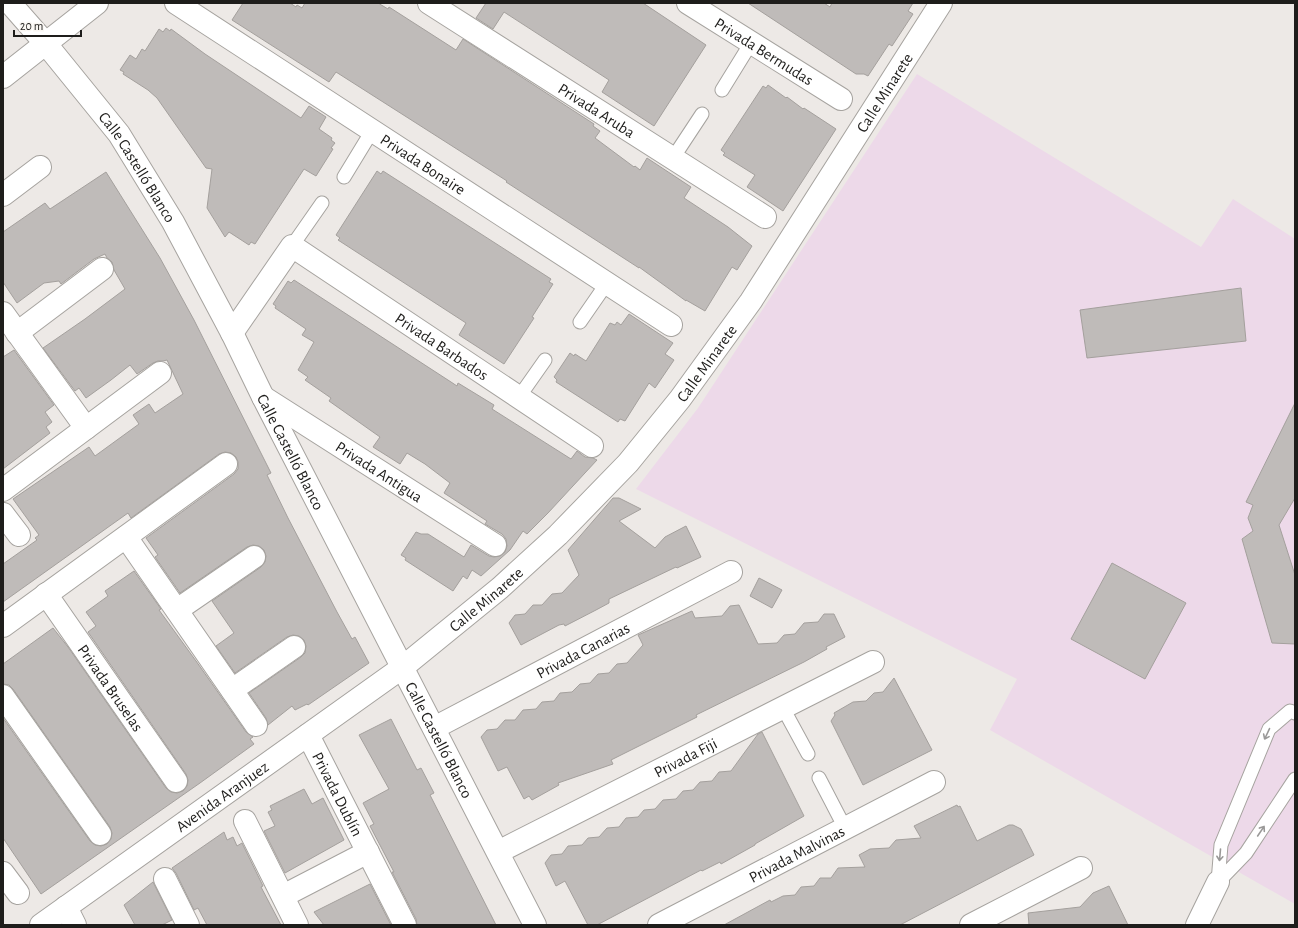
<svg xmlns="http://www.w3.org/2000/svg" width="1298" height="928" viewBox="0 0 1298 928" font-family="'Alegreya Sans',sans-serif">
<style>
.education{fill:#edd9e9}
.building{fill:#bfbbb9;stroke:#a4a09d}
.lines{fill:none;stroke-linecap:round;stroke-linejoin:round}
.lane-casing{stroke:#a6a39f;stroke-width:15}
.street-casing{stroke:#a6a39f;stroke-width:24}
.secondary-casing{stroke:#a6a39f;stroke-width:24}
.lane{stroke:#fff;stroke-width:13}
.street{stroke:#fff;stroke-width:22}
.secondary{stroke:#fff;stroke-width:22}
.oneway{stroke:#9a9998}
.labels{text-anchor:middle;stroke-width:3.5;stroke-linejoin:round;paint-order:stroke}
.street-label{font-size:16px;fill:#1e1d1b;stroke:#faf7f3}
</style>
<rect width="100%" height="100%" fill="#ede9e6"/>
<path class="education" d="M917 74 1201 247 1233 199 1295 239V904L990 730 1017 679 636 489 698 408Z"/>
<path class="building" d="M243 3H290L296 7 297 5 302 8 305 3H378L388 9 389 7 456 50 463 39 594 124 593 126 600 131 595 138 634 167 635 166 640 170 647 158 691 187 684 198 728 227 752 246 737 270 732 267 705 311 686 300V301L639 267V268L506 182 507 181 336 72 329 82 232 20Z
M486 3H643L706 45 654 126 602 92 609 80 504 12 493 29 476 18Z
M748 3H824L830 7 832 3H913L908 11 913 14 892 46 889 44 868 76 864 74H856Z
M166 28 170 31 171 29 205 54 301 118 309 106 326 117 319 129 332 138 331 140 335 143 331 148 333 149 316 176 304 169 255 244 251 242 249 245 229 232 225 237 207 208 212 169 206 168 157 98 148 90 123 74 124 72 120 70 130 55 136 59 142 49 145 51 159 29 163 32Z
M768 85 786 98 787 97 803 109 804 108 836 129 783 211 747 187 755 175 723 155 725 153 721 150 763 86 766 88Z
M377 171 381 174 383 171 551 279 549 282 553 284 532 317 534 318 504 364 459 335 466 323 338 240 340 238 336 235Z
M106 172 160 258 194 320 271 473 267 475 288 518 337 612 352 639 355 637 369 663 308 705 307 704 295 710 292 706 268 725 266 718 249 693 301 657 305 653 306 646 304 640 299 636 293 635 287 637 235 673 216 646 234 633 212 601 261 567 265 562 266 556 264 550 259 546 253 545 247 547 180 593 155 557 158 555 146 538 234 474 238 469V462L236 457 231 453 225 452 219 454 131 518 128 513 3 602V564L37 540 35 538 39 535 13 499 89 447 95 456 139 424 133 415 149 404 155 413 183 394 167 360 163 361H158L153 363 137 374 130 365 111 380 86 398 79 388 75 391 43 348 85 319 125 289 114 270 112 262 107 258 105 254 94 259 61 284 59 281 44 283 17 303 3 282V232L45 203 50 209Z
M294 280 451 382 457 386 458 383 494 405 492 409 571 459 577 451 585 457 593 458 597 460 548 513 527 534 523 531 510 550 481 576 472 570 467 579 463 576 453 591 405 560 406 558 401 555 416 532 421 534H428L464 557 471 545 489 556 494 557 500 556 505 552 507 546 506 539 502 534 485 524 487 521 444 493 450 483 425 464 407 453 400 464 373 447 380 437 329 401 331 398 305 380 308 377 298 370 314 342 302 335 306 329 275 308 276 306 273 304 288 281 291 283Z
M1241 288 1246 341 1087 358 1080 310Z
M629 314 673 343 665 354 674 360 655 388 649 383 625 421 620 419 618 422 556 382 557 380 554 377 570 353 574 356 575 354 586 361 610 323 615 325 617 322 621 325Z
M14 350 54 405 45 412 52 422 46 427 50 433 3 469V357Z
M1295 403V498L1279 525 1295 575V644L1272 643 1242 539 1253 531 1248 518 1253 505 1246 502Z
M613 498H619L641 509 619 521 655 548 665 537 686 526 701 557 677 568 676 567 609 599V603L596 610 565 626 564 624 559 625 521 645 509 623 515 615 525 614 533 605H542L552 594 562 593 579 575 568 550Z
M1112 563 1186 603 1145 679 1071 639Z
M134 571 161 609 159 610 196 661 246 732 253 737 250 739 254 744 200 783 41 894 3 838V718L90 841 95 845 101 846 107 844 111 839 112 833 110 827 13 689 9 685 3 684V664L53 628 68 647 166 788 171 792 177 793 183 791 187 786 188 780 186 774 88 632 96 626 86 612 108 596 105 591Z
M759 578 782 590 772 608 750 596Z
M739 605 758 644 777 643 784 635 795 634 804 623 818 622 824 614H834L845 637 826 647 827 649 804 662 696 715 697 717 611 760 613 764 558 783 559 785 532 800 529 796 524 799 507 767 498 771 481 737 487 730 497 729 505 720H515L523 710 536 709 542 702 554 701 560 693 572 692 580 684 590 683 598 674 609 673 617 664 627 663 643 645 638 635 692 611 695 618 722 616 730 606Z
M894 678 932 750 863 785 831 721 835 715 834 713 853 702 866 701 874 693 883 692Z
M391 719 417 770 421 768 434 793 430 795 496 925H417L416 919 392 872H394L370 826 374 824 363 803 389 789 359 735Z
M762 732 804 816 755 844V845L721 864 720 862 702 871 701 870 597 925H588L565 881 556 886 545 863 551 855 562 854 568 846 582 845 588 838 599 837 607 828 619 827 626 818 638 817 644 810 655 809 663 800 676 799 683 791 693 790 700 782 712 781 719 772 731 771 758 734Z
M304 789 312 804 323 798 344 840 285 873 264 831 275 826 268 812 272 810 270 806Z
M957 805 958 807 960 806 977 841 1009 825H1013L1021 829 1034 855 900 925H724L770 900 771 902 783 896 795 895 801 887 814 886 820 878H831L838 868 865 867 859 855 870 849 889 848 896 840 921 838 914 826Z
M224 832 227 840 233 837 237 846 242 843 263 886 261 887 281 925H207L198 908 194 910 176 873 172 868Z
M153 882 172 920 162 925H135L124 905Z
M370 884 391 925H324L314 912Z
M1109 886 1128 925H1029L1028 913 1080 907 1093 893Z"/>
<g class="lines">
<defs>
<path id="lane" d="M722 90 751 43
M673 158 702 114
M344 177 372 131
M292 246 322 203
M580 322 607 283
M519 397 545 360
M783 708 808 754
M819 778 845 828
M1218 882 1221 845 1269 729 1290 711 1295 713
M1218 882 1246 853 1295 779"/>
<g id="street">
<path id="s1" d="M176 3 671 325"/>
<path id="s2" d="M429 3 765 217"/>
<path id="s3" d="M688 3 841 99"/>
<path d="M3 195 40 167"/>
<path d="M3 313 86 428"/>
<path d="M17 333 102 269"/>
<path id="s4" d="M232 333 292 246 592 446"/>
<path id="s5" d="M263 397 495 545"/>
<path d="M3 490 160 373"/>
<path d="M3 514 19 535"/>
<path d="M126 537 256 725"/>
<path id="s6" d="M46 594 176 781"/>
<path d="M177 610 254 557"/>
<path d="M3 626 226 464"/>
<path id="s7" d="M403 667 500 588 558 535 628 463 680 399 751 301 941 3"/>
<path d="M232 690 294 647"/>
<path d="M3 696 100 834"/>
<path id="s8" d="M434 728 731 572"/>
<path id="s9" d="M308 735 405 925"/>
<path d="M245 821 297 925"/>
<path id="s10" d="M498 852 873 662"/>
<path d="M3 873 18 893"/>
<path d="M165 879 188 925"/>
<path d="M283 896 368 852"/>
<path d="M66 907 75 925"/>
<path id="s11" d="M659 925 934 782"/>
<path d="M971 925 1081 868"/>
<path d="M1197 925 1218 882"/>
</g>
<g id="secondary">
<path id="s12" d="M10 3 46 44 119 134 173 222 232 333 263 397 535 925"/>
<path d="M3 77 97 3"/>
<path id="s13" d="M41 925 403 667"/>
</g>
</defs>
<use href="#lane" class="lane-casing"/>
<use href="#street" class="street-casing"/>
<use href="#secondary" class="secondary-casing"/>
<use href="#lane" class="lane"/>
<use href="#street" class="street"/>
<use href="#secondary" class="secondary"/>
</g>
<defs><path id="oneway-shaft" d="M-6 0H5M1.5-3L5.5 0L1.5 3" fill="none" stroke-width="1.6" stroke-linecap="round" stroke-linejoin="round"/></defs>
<g class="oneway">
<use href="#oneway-shaft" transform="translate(1267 734) rotate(115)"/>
<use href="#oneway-shaft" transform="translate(1261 831) rotate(-56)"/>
<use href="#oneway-shaft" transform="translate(1220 855) rotate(95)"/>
</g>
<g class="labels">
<g class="street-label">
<text dy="6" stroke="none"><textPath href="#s3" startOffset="90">Privada Bermudas</textPath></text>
<text dy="6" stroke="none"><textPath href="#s7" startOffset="755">Calle Minarete</textPath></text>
<text dy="6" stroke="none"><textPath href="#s2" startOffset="199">Privada Aruba</textPath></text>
<text dy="6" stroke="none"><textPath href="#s1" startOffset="295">Privada Bonaire</textPath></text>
<text dy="6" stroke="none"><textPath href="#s12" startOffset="208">Calle Castelló Blanco</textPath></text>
<text dy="6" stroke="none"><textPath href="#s4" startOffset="286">Privada Barbados</textPath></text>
<text dy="6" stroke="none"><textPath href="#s7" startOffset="431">Calle Minarete</textPath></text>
<text dy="6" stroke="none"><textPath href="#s12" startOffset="532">Calle Castelló Blanco</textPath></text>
<text dy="6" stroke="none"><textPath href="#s5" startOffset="138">Privada Antigua</textPath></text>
<text dy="6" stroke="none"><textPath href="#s7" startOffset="107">Calle Minarete</textPath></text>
<text dy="6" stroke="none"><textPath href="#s8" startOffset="168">Privada Canarias</textPath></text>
<text dy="6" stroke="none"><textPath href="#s6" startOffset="114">Privada Bruselas</textPath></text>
<text dy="6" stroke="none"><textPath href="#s12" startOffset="856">Calle Castelló Blanco</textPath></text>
<text dy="6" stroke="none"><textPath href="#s10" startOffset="210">Privada Fiji</textPath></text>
<text dy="6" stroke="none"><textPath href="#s9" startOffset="66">Privada Dublín</textPath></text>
<text dy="6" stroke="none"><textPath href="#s13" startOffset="222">Avenida Aranjuez</textPath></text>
<text dy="6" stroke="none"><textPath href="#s11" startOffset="155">Privada Malvinas</textPath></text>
</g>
</g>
<rect width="1298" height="928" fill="none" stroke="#1e1d1b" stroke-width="8"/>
<path d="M14 30v6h67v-6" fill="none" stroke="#1e1d1b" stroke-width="2"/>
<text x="20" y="30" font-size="12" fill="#1e1d1b" stroke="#faf7f3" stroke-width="3" paint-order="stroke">20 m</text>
</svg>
